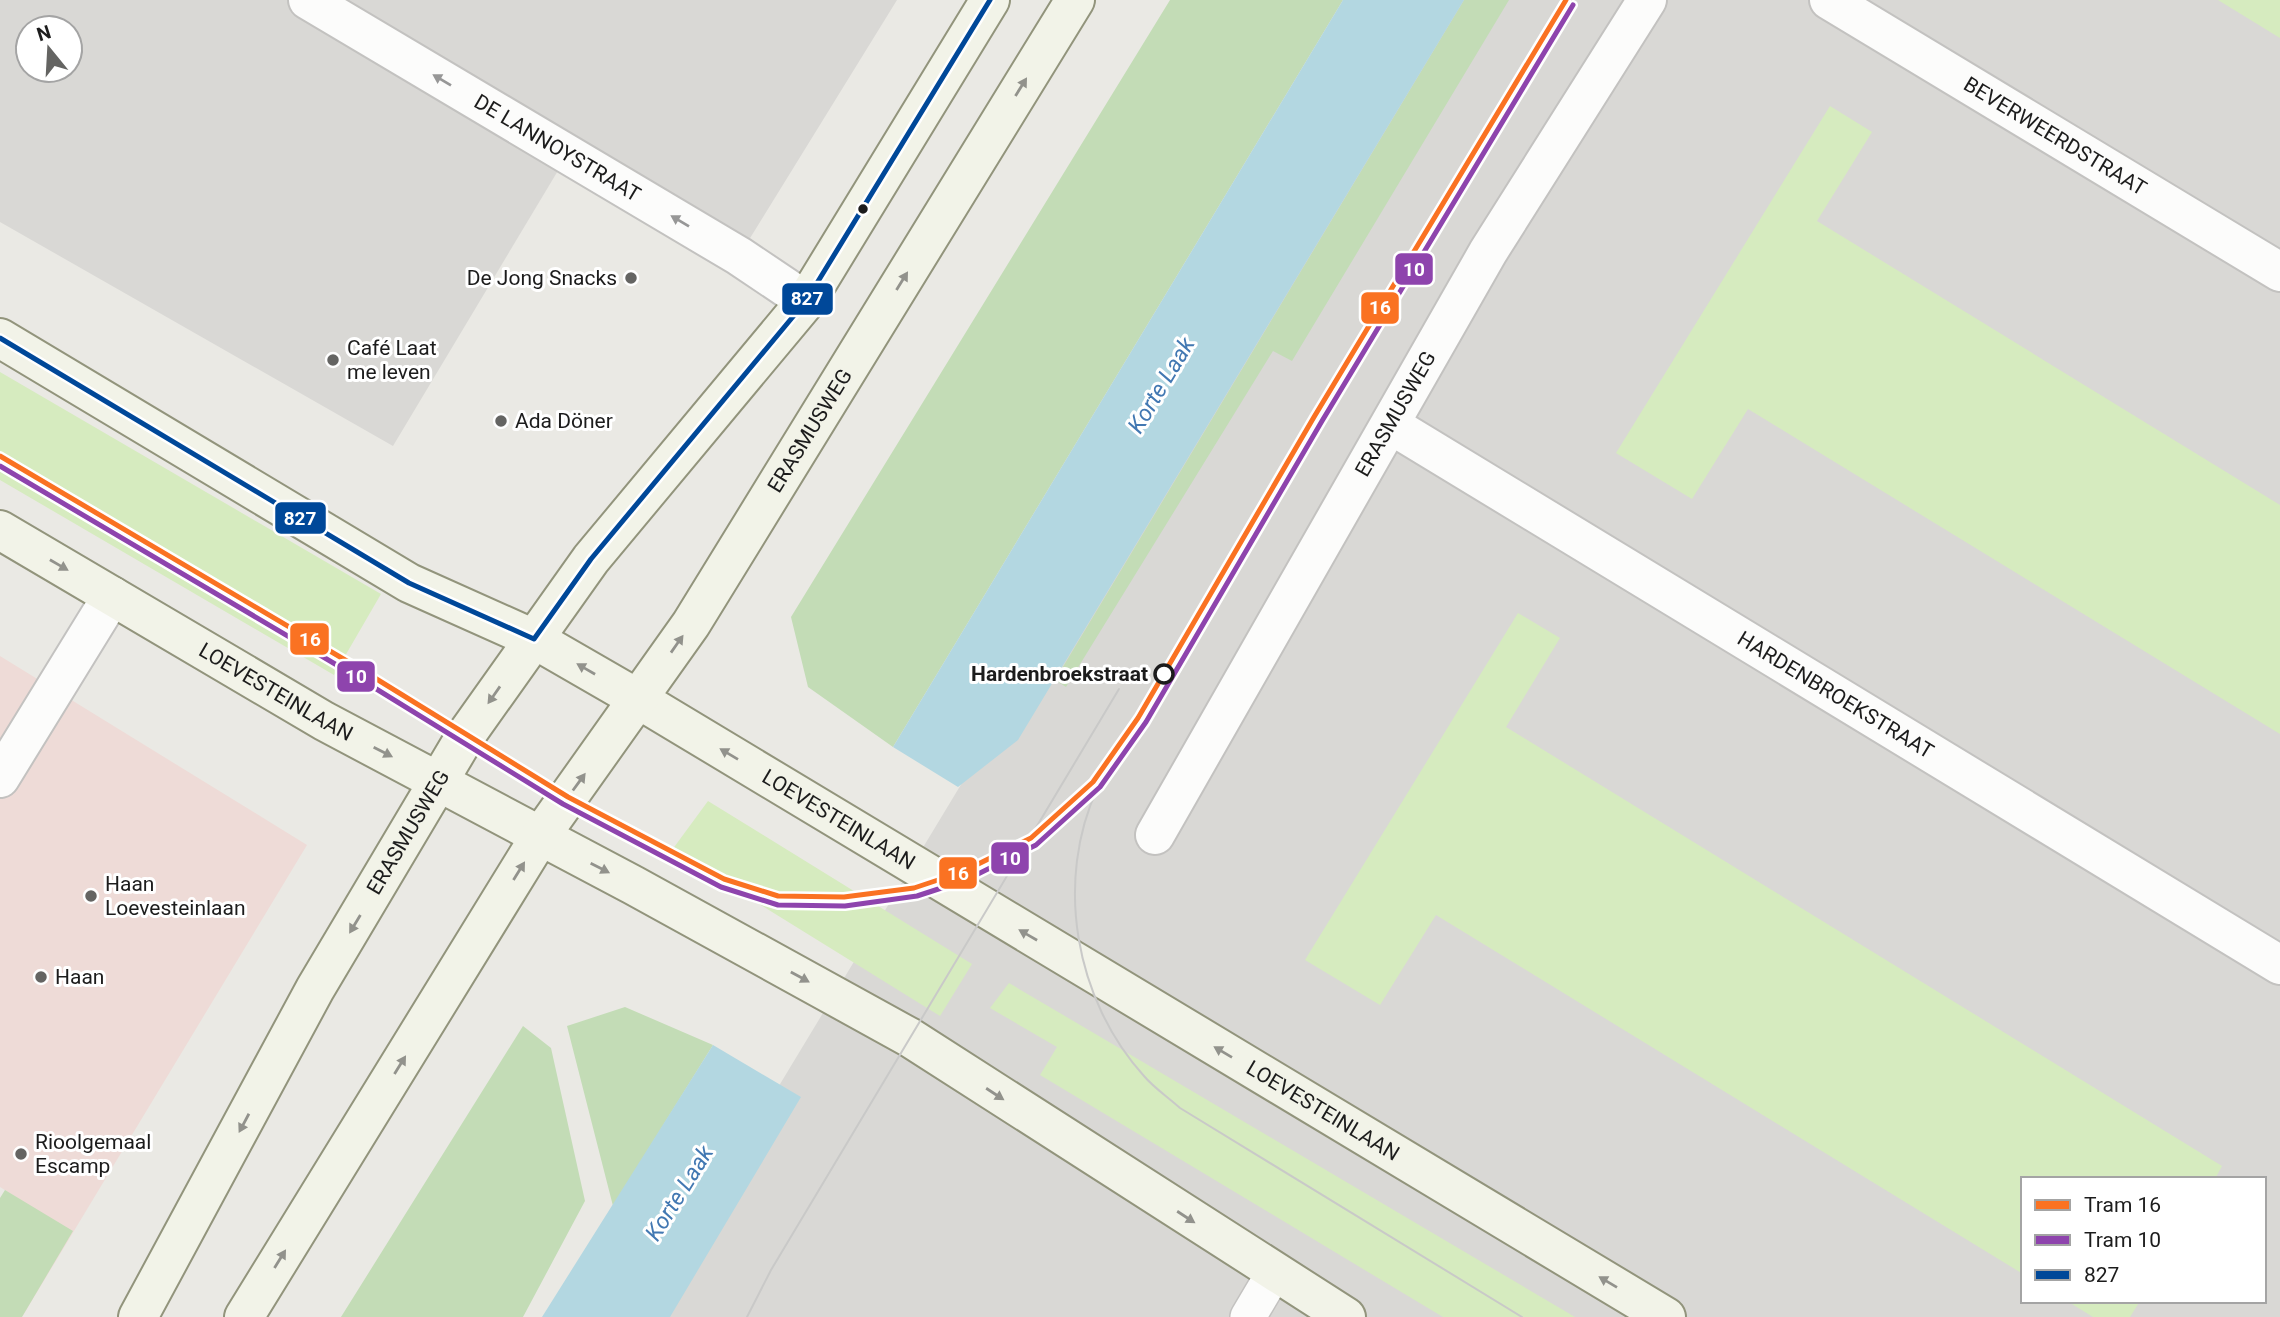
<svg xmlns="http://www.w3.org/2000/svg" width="2280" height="1317" viewBox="0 0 2280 1317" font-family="Roboto,sans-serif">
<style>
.residential{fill:#d9d8d5;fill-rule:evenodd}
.commercial{fill:#eedbd7}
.grass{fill:#d6ebbf}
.forest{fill:#c3dcb6}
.water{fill:#b3d7e1}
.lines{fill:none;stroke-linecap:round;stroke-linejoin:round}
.lane-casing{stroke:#c3c2c0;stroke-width:38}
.street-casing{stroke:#c3c2c0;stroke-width:42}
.secondary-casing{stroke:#92947c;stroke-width:42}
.lane{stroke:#fcfcfb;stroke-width:35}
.street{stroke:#fcfcfb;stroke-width:38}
.secondary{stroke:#f2f3e8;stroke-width:38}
.tram{stroke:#c9c9c8;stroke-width:2}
.bus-1-casing{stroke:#fff;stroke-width:10}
.bus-1{stroke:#004899;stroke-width:5}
.tram-1-casing{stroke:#fff;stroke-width:10}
.tram-2-casing{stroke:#fff;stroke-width:10}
.tram-1{stroke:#fa7222;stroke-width:5}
.tram-2{stroke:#8e44ad;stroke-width:5}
.oneway{fill:#979797}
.oneway2{fill:#92928c}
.bus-dot{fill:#1c1c1c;stroke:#fff;stroke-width:2.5}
.poi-dot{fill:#646462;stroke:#fff;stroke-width:2.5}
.stop-dot{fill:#fff;stroke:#1c1c1c;stroke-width:3.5}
.labels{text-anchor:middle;stroke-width:6;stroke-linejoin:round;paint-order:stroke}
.street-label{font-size:21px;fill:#1c1c1c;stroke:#fff}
.poi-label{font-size:21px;fill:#1c1c1c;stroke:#fff;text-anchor:start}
.stop-label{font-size:21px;font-weight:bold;fill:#1c1c1c;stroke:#fff;text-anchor:end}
.water-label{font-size:23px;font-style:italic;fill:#4278b2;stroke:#fff}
.line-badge{stroke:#fff;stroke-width:2.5}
.badge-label{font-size:19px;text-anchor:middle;font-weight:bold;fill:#fff}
</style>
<rect width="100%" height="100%" fill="#eae9e4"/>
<path class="residential" d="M0 0H897L739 256 568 154 393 446 0 222ZM28 28H70V70H28Z
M1435 0H2280V1317H645L768 1104ZM2023 1179H2264V1301H2023Z"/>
<path class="commercial" d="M0 656 307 845 22 1317H0L33 1208 0 1187Z"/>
<path class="grass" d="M2218 0H2280V38Z
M1830 106 1872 132 1817 221 2280 505V734L1748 409 1692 499 1616 453Z
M0 372 381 594 334 675 0 480Z
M1518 613 1560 638 1506 727 2222 1166 2215 1179H2023V1274L1436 915 1380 1005 1305 960Z
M708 801 972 964 940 1016 672 850Z
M1009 983 1575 1317H1443L1040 1075 1057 1047 990 1008Z
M2067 1301H2140L2130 1317H2093Z"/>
<path class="forest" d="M1170 0H1343L893 747 808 687 791 617Z
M1464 0H1509L1292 361 1273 351 1066 687 1055 680Z
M625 1007 713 1045 613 1206 567 1026Z
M523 1026 551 1048 585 1201 523 1317H341Z
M5 1190 73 1231 22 1317H0V1198Z"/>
<path class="water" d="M1343 0H1464L1018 740 958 787 893 747Z
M713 1045 801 1097 670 1317H542Z"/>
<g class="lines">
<defs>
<path id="lane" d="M1248 1317 1274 1273"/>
<g id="street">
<path id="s1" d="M308 0 739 256 806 301"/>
<path id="s2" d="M1829 0 2280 272"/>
<path id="s3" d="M1391 425 2280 965"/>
<path d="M0 778 112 596"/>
<path id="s4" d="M1155 835 1488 252 1647 0"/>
</g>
<g id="secondary">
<path id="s5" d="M0 338 409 583 534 639 638 699 1666 1317"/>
<path id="s6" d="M0 530 324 721 633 885 909 1037 1346 1317"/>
<path id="s7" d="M138 1317 315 989 466 735 591 559 806 301 990 0"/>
<path id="s8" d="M244 1317 539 838 691 624 1075 0"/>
</g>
</defs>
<use href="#lane" class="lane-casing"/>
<use href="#street" class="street-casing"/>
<use href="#secondary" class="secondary-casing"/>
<use href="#lane" class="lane"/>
<use href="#street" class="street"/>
<use href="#secondary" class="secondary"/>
<path class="tram" d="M1138 718C1125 741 1110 763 1098 787 1054 881 1075 1000 1144 1076 1154 1088 1168 1097 1180 1108L1522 1317
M747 1317 771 1270 1119 689"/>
<defs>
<path id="bus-1" d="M0 338 409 583 534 639 591 559 806 301 990 0"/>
</defs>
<use href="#bus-1" class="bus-1-casing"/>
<use href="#bus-1" class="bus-1"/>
<defs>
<path id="tram-1" d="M0 456 357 667 568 797 724 879 778 896 844 897 914 888 962 872 1031 838 1093 782 1138 718 1314 417 1566 0"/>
<path id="tram-2" d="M0 466 352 674 563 804 721 887 778 905 845 906 917 896 966 880 1036 845 1100 787 1146 722 1322 421 1573 5"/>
</defs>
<use href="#tram-1" class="tram-1-casing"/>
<use href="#tram-2" class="tram-2-casing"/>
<use href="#tram-1" class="tram-1"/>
<use href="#tram-2" class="tram-2"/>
</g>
<defs><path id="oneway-solid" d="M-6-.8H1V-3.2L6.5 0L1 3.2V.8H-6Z" transform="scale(1.75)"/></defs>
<g class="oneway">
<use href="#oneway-solid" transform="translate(442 80) rotate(-149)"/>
<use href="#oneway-solid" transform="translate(680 221) rotate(-149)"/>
</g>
<g class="oneway2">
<use href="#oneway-solid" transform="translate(1021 87) rotate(-58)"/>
<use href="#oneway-solid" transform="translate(902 281) rotate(-58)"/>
<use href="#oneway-solid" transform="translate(59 565) rotate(30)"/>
<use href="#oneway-solid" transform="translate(677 644) rotate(-55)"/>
<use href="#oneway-solid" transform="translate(586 669) rotate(-150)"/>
<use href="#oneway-solid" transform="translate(494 695) rotate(125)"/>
<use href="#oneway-solid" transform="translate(383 752) rotate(27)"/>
<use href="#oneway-solid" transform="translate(729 754) rotate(-149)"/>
<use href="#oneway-solid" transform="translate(579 782) rotate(-54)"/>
<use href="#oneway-solid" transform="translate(600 868) rotate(27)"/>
<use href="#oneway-solid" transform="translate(519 871) rotate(-58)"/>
<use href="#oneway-solid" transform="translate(355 924) rotate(121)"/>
<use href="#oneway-solid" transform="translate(1028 935) rotate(-150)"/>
<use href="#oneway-solid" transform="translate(800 977) rotate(29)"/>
<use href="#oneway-solid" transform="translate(1223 1052) rotate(-149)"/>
<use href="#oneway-solid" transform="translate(400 1065) rotate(-58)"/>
<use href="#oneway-solid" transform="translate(995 1094) rotate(33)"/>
<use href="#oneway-solid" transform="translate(244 1123) rotate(118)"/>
<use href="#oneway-solid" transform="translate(1186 1217) rotate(33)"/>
<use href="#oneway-solid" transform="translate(280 1259) rotate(-58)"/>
<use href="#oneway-solid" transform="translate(1608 1282) rotate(-149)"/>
</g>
<circle class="bus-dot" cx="863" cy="209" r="6"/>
<g class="poi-dot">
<circle cx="631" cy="278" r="7"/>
<circle cx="333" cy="360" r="7"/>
<circle cx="501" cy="421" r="7"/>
<circle cx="91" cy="896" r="7"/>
<circle cx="41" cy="977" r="7"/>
<circle cx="21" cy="1154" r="7"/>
</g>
<circle class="stop-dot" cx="1164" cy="674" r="9"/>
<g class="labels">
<g class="street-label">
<text dy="7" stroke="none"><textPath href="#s2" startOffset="264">BEVERWEERDSTRAAT</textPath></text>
<text dy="7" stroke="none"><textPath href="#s1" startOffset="290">DE LANNOYSTRAAT</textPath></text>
<text dy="7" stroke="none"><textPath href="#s4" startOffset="485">ERASMUSWEG</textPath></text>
<text dy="7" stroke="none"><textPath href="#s8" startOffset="1052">ERASMUSWEG</textPath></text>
<text dy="7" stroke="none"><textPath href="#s6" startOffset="320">LOEVESTEINLAAN</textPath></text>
<text dy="7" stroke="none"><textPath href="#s3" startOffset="520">HARDENBROEKSTRAAT</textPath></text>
<text dy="7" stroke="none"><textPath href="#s5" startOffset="968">LOEVESTEINLAAN</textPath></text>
<text dy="7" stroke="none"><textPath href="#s7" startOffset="555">ERASMUSWEG</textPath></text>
<text dy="7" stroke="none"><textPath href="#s5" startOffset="1533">LOEVESTEINLAAN</textPath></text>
</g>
<g class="poi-label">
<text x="617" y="285" text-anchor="end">De Jong Snacks</text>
<text x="347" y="355">Café Laat<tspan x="347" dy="24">me leven</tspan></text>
<text x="515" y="428">Ada Döner</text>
<text x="105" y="891">Haan<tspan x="105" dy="24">Loevesteinlaan</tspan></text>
<text x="55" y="984">Haan</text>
<text x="35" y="1149">Rioolgemaal<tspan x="35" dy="24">Escamp</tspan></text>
</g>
<g class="stop-label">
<text x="1148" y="681">Hardenbroekstraat</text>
</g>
<g class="water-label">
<text transform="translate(1161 385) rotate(-59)" y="8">Korte Laak</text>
<text transform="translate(679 1193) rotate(-58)" y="8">Korte Laak</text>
</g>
</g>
<g class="line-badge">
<rect x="1394" y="252" width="40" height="34" rx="7" fill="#8e44ad"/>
<rect x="781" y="282" width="53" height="34" rx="7" fill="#004899"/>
<rect x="1360" y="291" width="40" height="34" rx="7" fill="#fa7222"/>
<rect x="274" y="501" width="53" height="34" rx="7" fill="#004899"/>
<rect x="289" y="622" width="41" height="34" rx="7" fill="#fa7222"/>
<rect x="336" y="660" width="40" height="33" rx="7" fill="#8e44ad"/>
<rect x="990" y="841" width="40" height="34" rx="7" fill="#8e44ad"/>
<rect x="938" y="856" width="40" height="34" rx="7" fill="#fa7222"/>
</g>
<g class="badge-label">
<text x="1414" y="276">10</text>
<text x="807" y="305">827</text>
<text x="1380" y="314">16</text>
<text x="300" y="525">827</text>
<text x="310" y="646">16</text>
<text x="356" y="683">10</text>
<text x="1010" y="865">10</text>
<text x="958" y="880">16</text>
</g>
<rect x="2021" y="1177" width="245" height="126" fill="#ffffff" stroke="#a4a4a4" stroke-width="2"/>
<rect x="2035" y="1200" width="35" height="10" fill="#fa7222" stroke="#a4a4a4" stroke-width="2"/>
<text x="2084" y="1212" font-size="21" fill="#1c1c1c">Tram 16</text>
<rect x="2035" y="1235" width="35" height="10" fill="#8e44ad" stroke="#a4a4a4" stroke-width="2"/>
<text x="2084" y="1247" font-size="21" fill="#1c1c1c">Tram 10</text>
<rect x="2035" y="1270" width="35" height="10" fill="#004899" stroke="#a4a4a4" stroke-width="2"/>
<text x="2084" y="1282" font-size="21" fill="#1c1c1c">827</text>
<g transform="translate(49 49) rotate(342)"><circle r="33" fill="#ffffff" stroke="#a4a4a4" stroke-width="2"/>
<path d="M0-5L12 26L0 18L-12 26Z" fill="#646462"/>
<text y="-10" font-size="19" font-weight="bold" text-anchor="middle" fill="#1c1c1c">N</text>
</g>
</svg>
